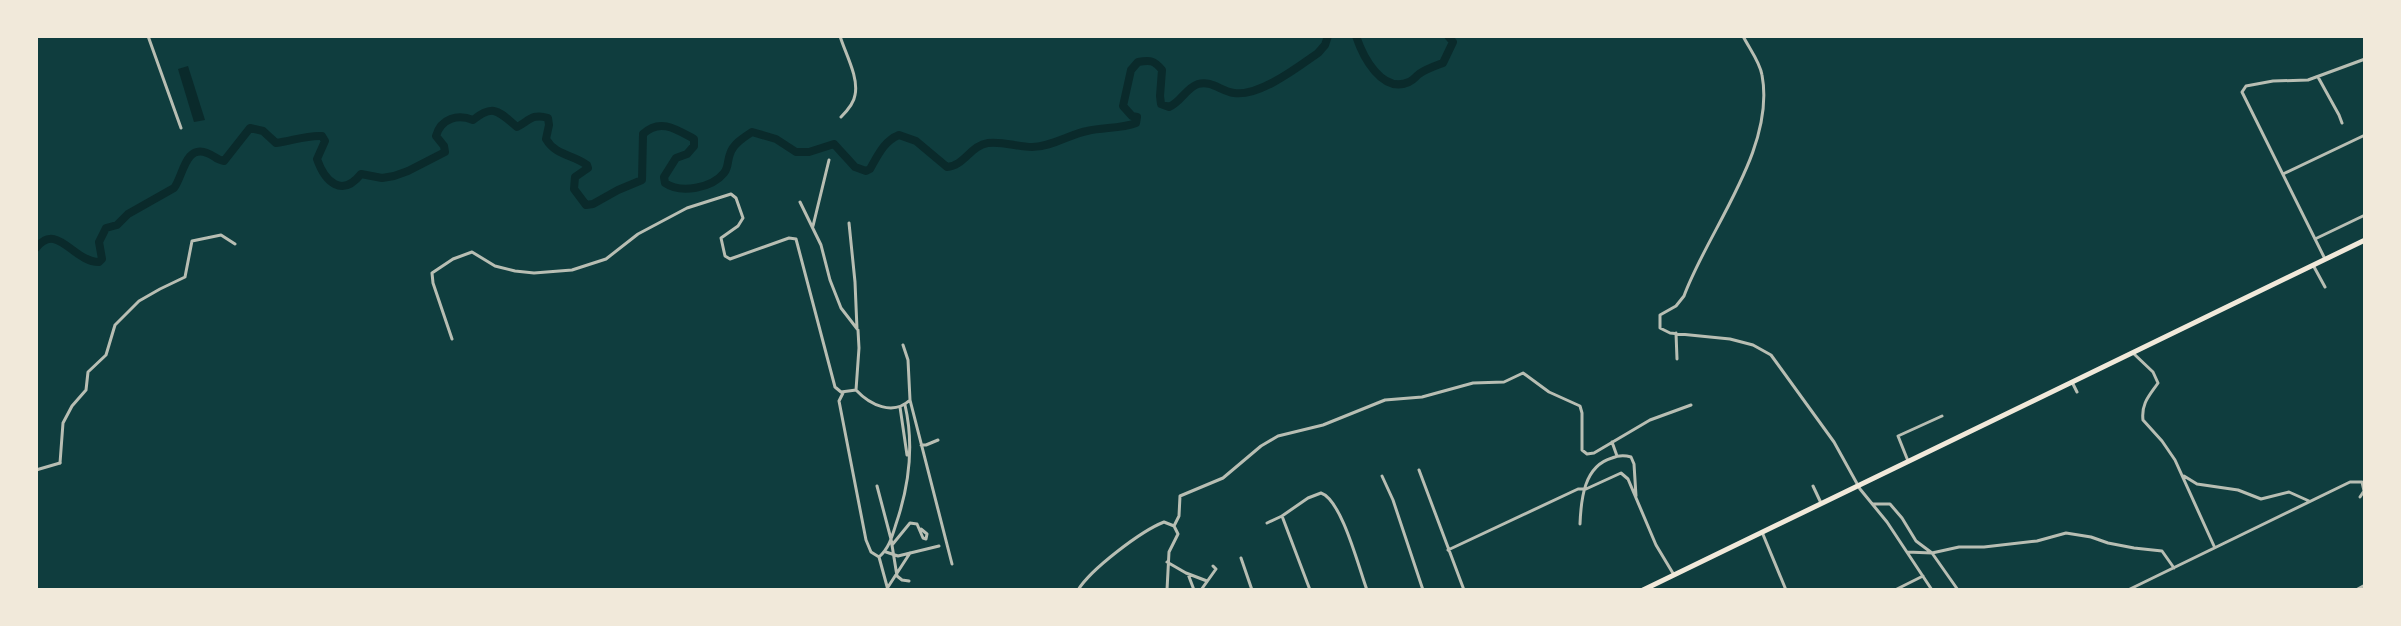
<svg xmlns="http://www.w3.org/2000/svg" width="2401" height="626" viewBox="0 0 2401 626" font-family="Lato,sans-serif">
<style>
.water{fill:#0a2a2b}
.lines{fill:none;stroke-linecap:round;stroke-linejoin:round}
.river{stroke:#0a2a2b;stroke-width:8}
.minor{stroke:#b8beb3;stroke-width:3}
.tertiary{stroke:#b8beb3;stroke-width:3}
.trunk{stroke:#f1e9da;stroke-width:5}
</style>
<rect width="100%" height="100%" fill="#0f3d3e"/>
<path class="water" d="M188 66 205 120 194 122 178 69Z"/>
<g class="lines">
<path class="river" d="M1356 36C1363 57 1382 94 1409 82 1415 79 1414 78 1419 74 1426 69 1435 66 1443 63L1453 42 1448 36
M36 248C57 221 73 262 99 262L102 259 99 242 106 228 117 225 128 214 174 188C183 177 185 144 207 153 214 155 216 160 224 161L250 128 263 131 276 143C292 141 306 135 322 136L325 141 317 159C325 182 342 198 361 174L382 178 394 176 408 171 445 152 444 146 436 136C441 118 458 114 473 120 494 103 499 112 517 127 529 121 532 113 548 118L549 125 546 139C556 156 572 154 587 165L588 168 575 177 574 189 586 205 593 204 618 190 642 180 643 134C660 118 676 129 694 139V146L687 154 676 158 664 177 665 183C681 194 712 188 724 173 729 167 727 161 730 154 733 144 743 138 752 132L776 139 796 152H809L834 144 855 167 866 171 870 169C878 155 884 141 899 135L916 141 947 167C964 166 971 145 988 143 1003 141 1017 147 1032 147 1051 147 1068 135 1087 131 1104 127 1120 129 1136 123L1137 117 1132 116 1123 106 1131 70 1138 62C1150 60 1154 60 1162 70L1160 96 1161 104 1169 107C1181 102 1186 88 1198 84 1211 80 1221 91 1234 93 1259 97 1298 67 1318 53L1325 45 1328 36"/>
<path class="minor" d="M148 36 181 128
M840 36C845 53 859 77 855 95 854 103 847 111 841 117
M1743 36C1749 48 1760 62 1762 75 1776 149 1708 230 1684 296L1676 306 1660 315V328L1670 333 1730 339 1753 345 1771 355 1834 442 1860 489 1887 522 1932 590
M2318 77 2339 115 2342 123
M2283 174 2365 135
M800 202 821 245 830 280 841 308 858 330 859 348 856 390C870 405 893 416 910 400L908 360 903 345
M849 223 855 282 857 329
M813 226 829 160
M2315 239 2365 215
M2325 259 2242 92 2246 86 2273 81 2308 80 2365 59
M2313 265 2325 287
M1676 333 1677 359
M452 339 433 283 432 273 453 259 472 252 495 266 515 271 534 273 572 270 606 259 638 234 687 208 731 194 736 198 743 218 738 226 721 238 725 256 730 259 789 238 796 239 835 387 841 392 856 390
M2133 353 2153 372 2158 383C2150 395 2141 403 2143 420L2162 441 2175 460 2214 546
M2072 382 2077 392
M843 393 839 401 866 540 871 552 879 557 888 590
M910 400 952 564
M900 407 907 455
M1612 442 1617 456
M921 445H926L938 440
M1908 461 1898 436 1942 416
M60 463 63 423 72 406 86 390 88 372 106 355 115 325 139 301 160 289 185 277 192 241 221 235 235 244
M1419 470 1464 590
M1382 476 1393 500 1423 590
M2184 476 2197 484 2238 490 2261 499 2289 492 2309 501
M877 486 891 539 897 576 902 580 909 581
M1813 486 1821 503
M1873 504H1890L1902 518 1916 541 1932 553 1958 590
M1267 523 1282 516
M1580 524C1581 499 1584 466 1612 458 1619 455 1624 455 1631 457L1634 464 1636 496
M1762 532 1786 590
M892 545 910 523 917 524 923 538 926 539 927 534 921 529
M1448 550 1578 489H1586L1621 473 1628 479 1656 545 1674 575
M886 552 898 556 939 546
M1907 552 1932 553 1959 547H1984L2037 541 2066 533 2091 537 2108 543 2134 548 2162 551 2174 568
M879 557C889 548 892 537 896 524 909 486 914 444 905 405
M1241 558 1252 590
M1167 562 1186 573 1207 581
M1188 574 1194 590
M888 587 910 553
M1078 590C1091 569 1141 531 1164 522L1174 526
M1167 590 1169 552 1178 534 1174 526 1179 516 1180 496 1223 478 1261 446 1278 436 1323 425 1385 400 1422 397 1473 383 1504 382 1523 373 1549 392 1580 406 1582 413V450L1587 454 1594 453 1650 420 1691 405
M1201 590 1216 569 1213 566
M1310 590 1282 516 1308 498 1321 493C1342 500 1359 569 1367 590
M1895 590 1923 576
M2128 590 2350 482H2362L2364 491 2360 497
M2356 590 2365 585"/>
<path class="tertiary" d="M36 470 60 463"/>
<path class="trunk" d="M1643 590 2365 240"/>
</g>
<rect width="2401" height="626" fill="none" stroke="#f1e9da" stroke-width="76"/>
</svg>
